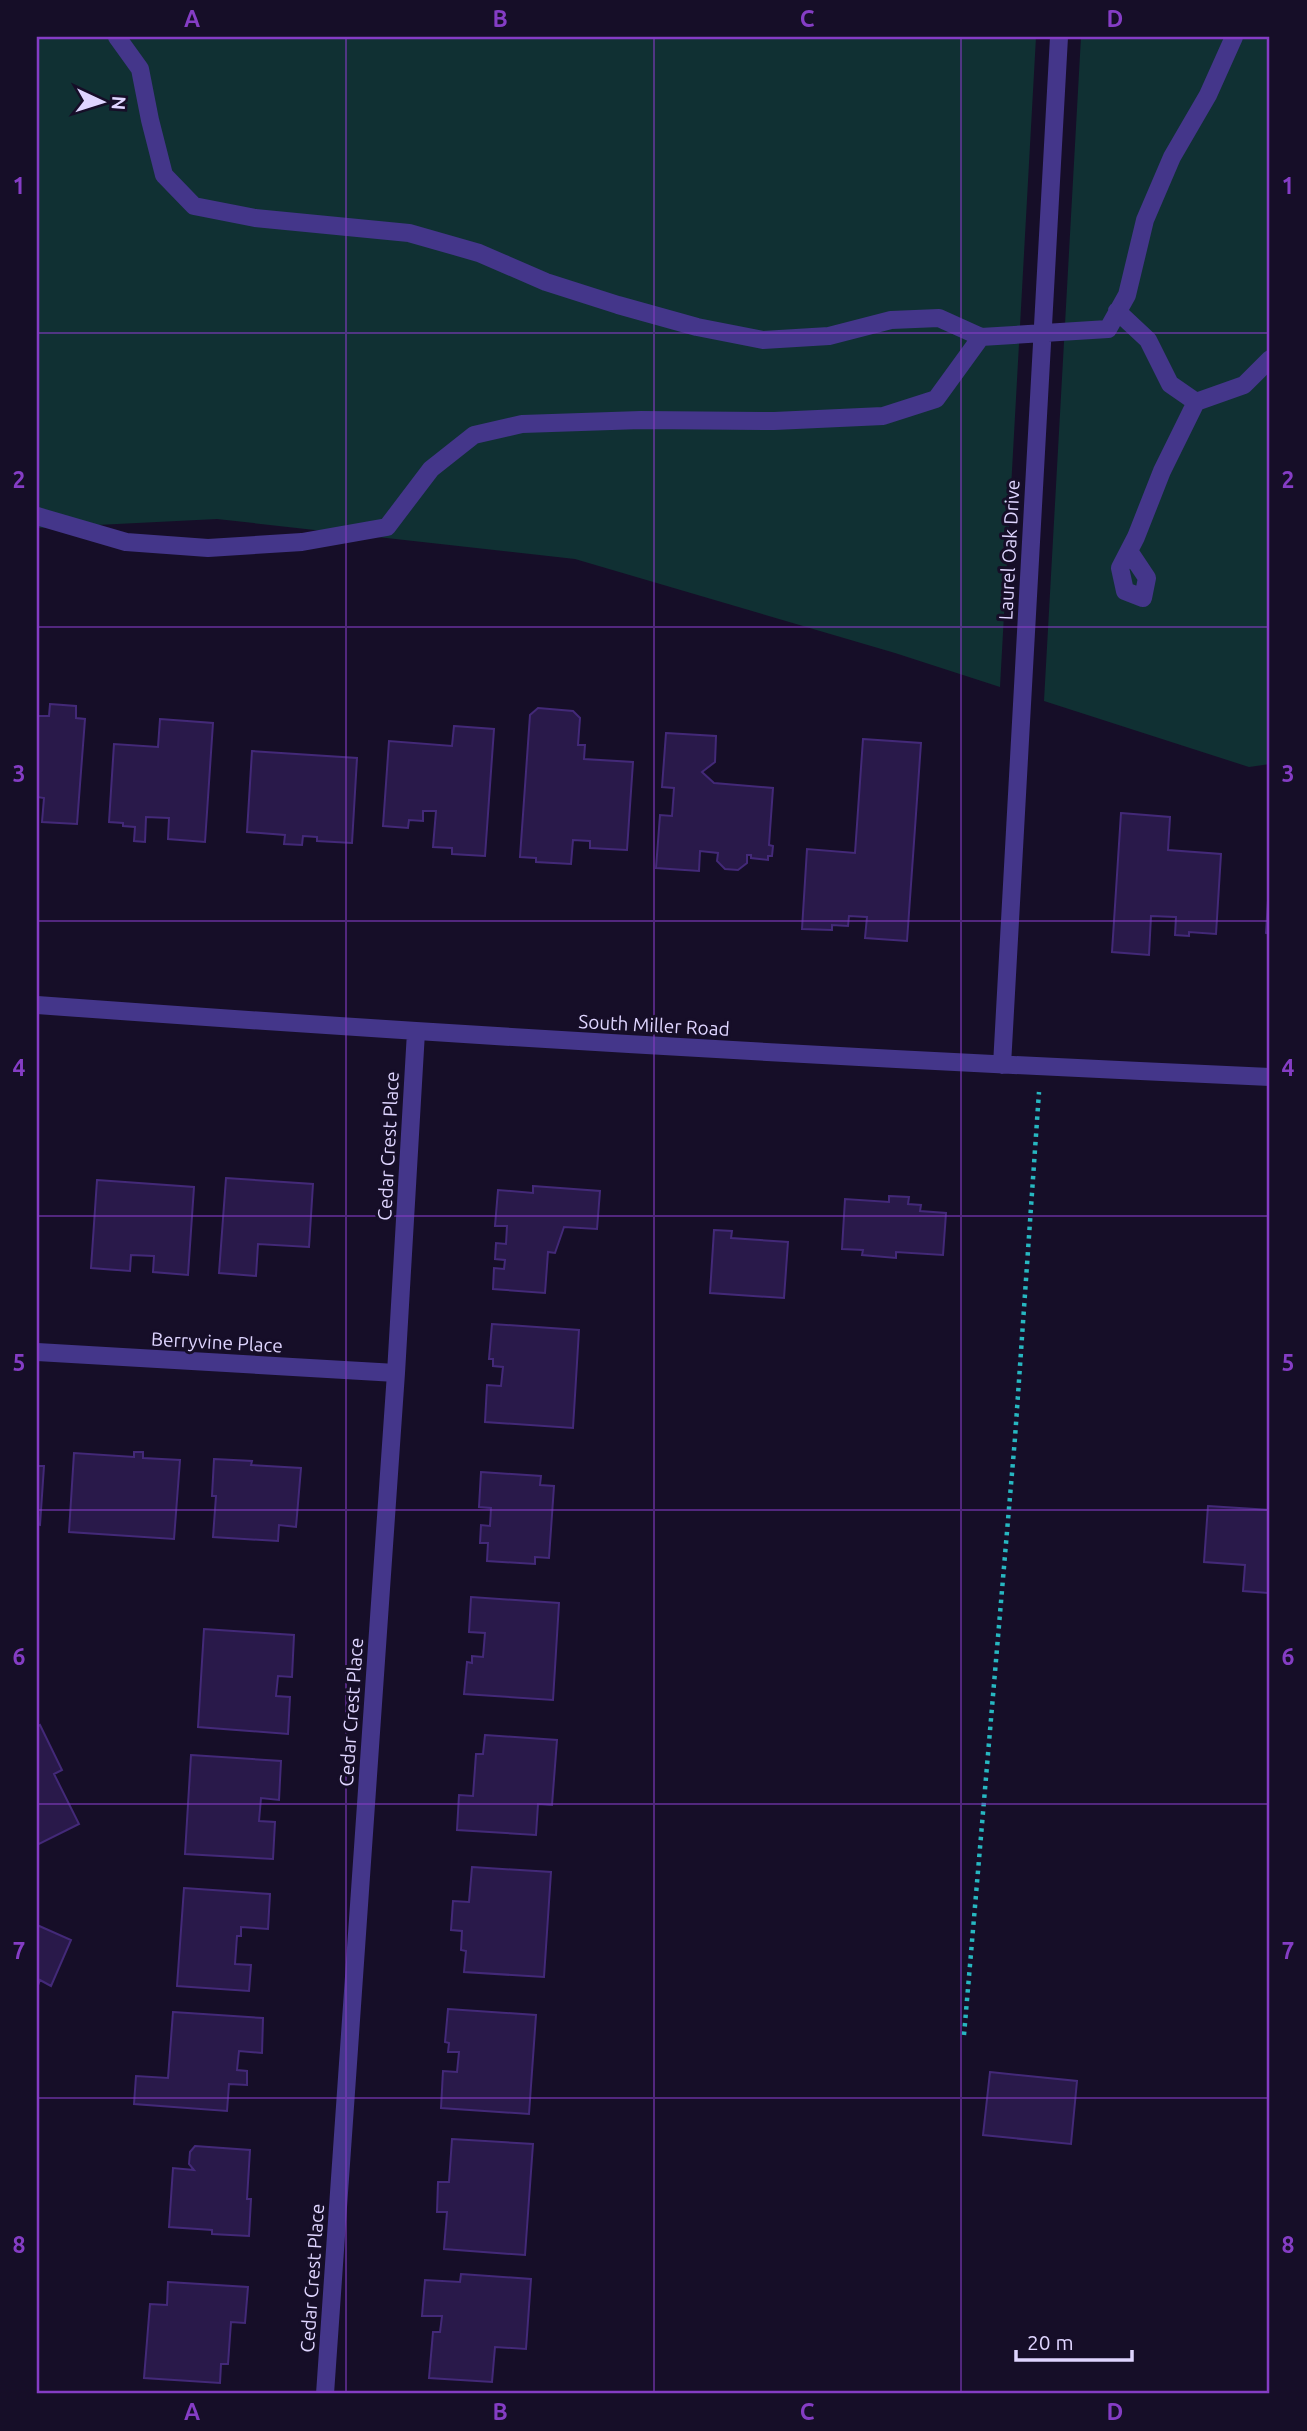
<svg xmlns="http://www.w3.org/2000/svg" width="1307" height="2431" viewBox="0 0 1307 2431" font-family="Ubuntu,sans-serif">
<style>
.green{fill:#103033}
.building{fill:#29194a;stroke:#432978;stroke-width:2}
.lines{fill:none;stroke-linecap:round;stroke-linejoin:round}
.path{stroke:#27b7c1;stroke-width:4.5;stroke-dasharray:3.5 5;stroke-linecap:butt}
.minor{stroke:#44368a;stroke-width:18}
.grid{fill:none;stroke:#853dc5;stroke-width:2;stroke-opacity:0.55}
.labels{text-anchor:middle;stroke-width:6;stroke-linejoin:round;paint-order:stroke}
.street-label{font-size:19px;fill:#dfd5ff;stroke:#160e28}
.neatline{fill:none;stroke:#853dc5;stroke-width:2.5}
.grid-label{font-size:23px;text-anchor:middle;font-weight:bold;fill:#853dc5}
</style>
<rect width="100%" height="100%" fill="#160e28"/>
<path class="green" d="M37 37H1036L1000 687 895 653 575 559 217 519 37 528Z
M1081 37H1270V764L1249 767 1044 701Z"/>
<path class="building" d="M50 704 76 706V718L85 719 77 824 42 822 44 798 37 797V716H49Z
M538 708 573 711 580 718 578 745H585L584 759 633 762 627 850 590 848V841L573 840 571 864 536 862V858L520 857 530 715Z
M160 719 213 723 205 842 168 839 169 818 146 817 145 842 134 841 135 827 123 826V823L109 822 114 744 158 747Z
M454 726 494 729 485 856 452 854V848L433 847 436 811H423V821L409 820 408 828 383 826 389 741 452 746Z
M666 733 716 736 715 762 702 772 714 783 773 788 769 845 773 846 772 856H768V860L751 858V855H747V863L738 870 725 869 717 861 718 853 700 851 699 871 656 868 660 815 672 816 674 788 662 787Z
M863 739 921 743 907 941 865 938 867 917 849 916 848 926 832 925V930L802 929 807 849 855 853Z
M252 751 357 758 352 843 317 841V837L303 836 302 845 284 844 285 835 247 832Z
M1121 813 1170 817 1168 850 1221 854 1216 934 1189 932V936L1175 935 1176 917 1151 916 1149 955 1112 952Z
M1270 868V934L1266 933Z
M226 1178 313 1184 309 1247 258 1244 256 1276 219 1273Z
M97 1180 194 1187 188 1275 153 1272 154 1256 131 1255 130 1271 91 1268Z
M533 1186 600 1191 597 1229 564 1227 555 1253 548 1252 545 1293 493 1289 494 1268 504 1269 505 1260 495 1259 496 1243 506 1244 507 1226H495L498 1190 533 1193Z
M889 1196 909 1197 908 1204 921 1205 920 1211 946 1213 943 1255 896 1252V1258L862 1255 863 1250 842 1249 845 1199 889 1202Z
M714 1230 732 1231 731 1238 788 1242 784 1298 710 1293Z
M492 1324 579 1330 573 1428 485 1422 487 1385 501 1386 503 1367 493 1366V1359H489Z
M134 1452H143V1458L180 1460 174 1539 69 1532 74 1453 134 1457Z
M214 1459 252 1461 251 1465 301 1468 296 1527 279 1525 278 1541 213 1537 216 1496H212Z
M37 1466H44L40 1525 37 1524Z
M481 1472 541 1476 540 1485 554 1486 549 1558 535 1557V1564L487 1561 488 1543H480L481 1525 490 1526 491 1508 479 1507Z
M1208 1506 1270 1510 1268 1593 1243 1591 1245 1565 1204 1562Z
M471 1597 559 1603 553 1700 464 1694 467 1662 472 1663V1656L483 1657 485 1633 469 1632Z
M204 1629 294 1635 292 1677 278 1676 276 1696 290 1697 288 1734 198 1727Z
M40 1725 62 1770 54 1774 79 1824 37 1845V1727Z
M485 1735 557 1740 552 1805 538 1804 536 1835 457 1830 459 1795 473 1796 476 1754H483Z
M191 1755 281 1761 279 1800 261 1798 259 1821 275 1822 273 1859 185 1854Z
M472 1867 551 1872 544 1977 464 1972 466 1951 461 1950 462 1931 451 1930 453 1901 469 1902Z
M184 1888 270 1894 268 1929 241 1927V1936H237L235 1964 251 1965 249 1991 177 1986Z
M37 1925 71 1940 51 1986 40 1980 37 1988Z
M448 2009 536 2015 529 2114 441 2108 443 2071 457 2072 459 2052H448L449 2043 445 2042Z
M173 2012 263 2018 262 2053 239 2051 237 2070 247 2071V2085L229 2084 227 2111 134 2104 136 2076 168 2078Z
M990 2072 1077 2081 1071 2144 983 2135Z
M452 2139 533 2144 525 2255 444 2249 447 2212H437L438 2182H449Z
M195 2146 250 2150 247 2199H251L249 2236 212 2234V2230L169 2227 173 2168 194 2170 189 2164 190 2152Z
M461 2274 531 2279 526 2349 495 2347 492 2382 429 2378 433 2332H440L442 2316H422L425 2280 460 2282Z
M168 2282 248 2287 245 2323 231 2322 228 2364H221L220 2383 144 2378 150 2304 167 2305Z"/>
<g class="lines">
<path class="path" d="M964 2035 1015 1438 1039 1092"/>
<path class="minor" d="M117 37 140 69 150 120 164 175 194 206 255 218 409 233 479 253 546 282 618 305 697 327 763 340 829 336 891 320 939 318 981 337 1108 329 1127 295 1145 220 1172 157 1208 95 1234 37
M1117 311 1148 340 1170 384 1196 402 1244 385 1270 359
M37 516 126 542 208 548 302 542 387 527 431 469 474 435 522 424 641 420 774 421 883 416 936 399 981 337
M1129 551 1147 578 1143 598 1125 591 1120 568 1136 537 1162 471 1196 402
M37 1005C448 1035 859 1059 1270 1077
M1002 1065 1059 37
M37 1352 396 1373
M325 2394 396 1373 416 1032"/>
</g>
<path class="grid" d="M346 37V2394M654 37V2394M961 37V2394M37 333H1270M37 627H1270M37 921H1270M37 1216H1270M37 1510H1270M37 1804H1270M37 2098H1270"/>
<g class="labels">
<g class="street-label">
<text transform="translate(1009 550) rotate(-87)" y="7">Laurel Oak Drive</text>
<text transform="translate(654 1025) rotate(3)" y="7">South Miller Road</text>
<text transform="translate(388 1146) rotate(-87)" y="7">Cedar Crest Place</text>
<text transform="translate(217 1342) rotate(3)" y="7">Berryvine Place</text>
<text transform="translate(351 1712) rotate(-86)" y="7">Cedar Crest Place</text>
<text transform="translate(312 2278) rotate(-86)" y="7">Cedar Crest Place</text>
</g>
</g>
<rect width="1307" height="2431" fill="none" stroke="#160e28" stroke-width="77"/>
<g transform="translate(102 102) rotate(94)" stroke="#160e28" stroke-width="5" paint-order="stroke">
<path d="M0-5L12 26L0 18L-12 26Z" fill="#dfd5ff"/>
<text y="-10" font-size="19" font-weight="bold" text-anchor="middle" fill="#dfd5ff">N</text>
</g>
<path d="M1016 2350v10h116v-10" fill="none" stroke="#dfd5ff" stroke-width="3.5"/>
<text x="1027" y="2350" font-size="21" fill="#dfd5ff" stroke="#160e28" stroke-width="5" paint-order="stroke">20 m</text>
<rect x="38" y="38" width="1230" height="2354" class="neatline"/>
<g class="grid-label">
<text x="192" y="27">A</text>
<text x="500" y="27">B</text>
<text x="807" y="27">C</text>
<text x="1115" y="27">D</text>
<text x="19" y="194">1</text>
<text x="1288" y="194">1</text>
<text x="19" y="488">2</text>
<text x="1288" y="488">2</text>
<text x="19" y="782">3</text>
<text x="1288" y="782">3</text>
<text x="19" y="1076">4</text>
<text x="1288" y="1076">4</text>
<text x="19" y="1371">5</text>
<text x="1288" y="1371">5</text>
<text x="19" y="1665">6</text>
<text x="1288" y="1665">6</text>
<text x="19" y="1959">7</text>
<text x="1288" y="1959">7</text>
<text x="19" y="2253">8</text>
<text x="1288" y="2253">8</text>
<text x="192" y="2420">A</text>
<text x="500" y="2420">B</text>
<text x="807" y="2420">C</text>
<text x="1115" y="2420">D</text>
</g>
</svg>
